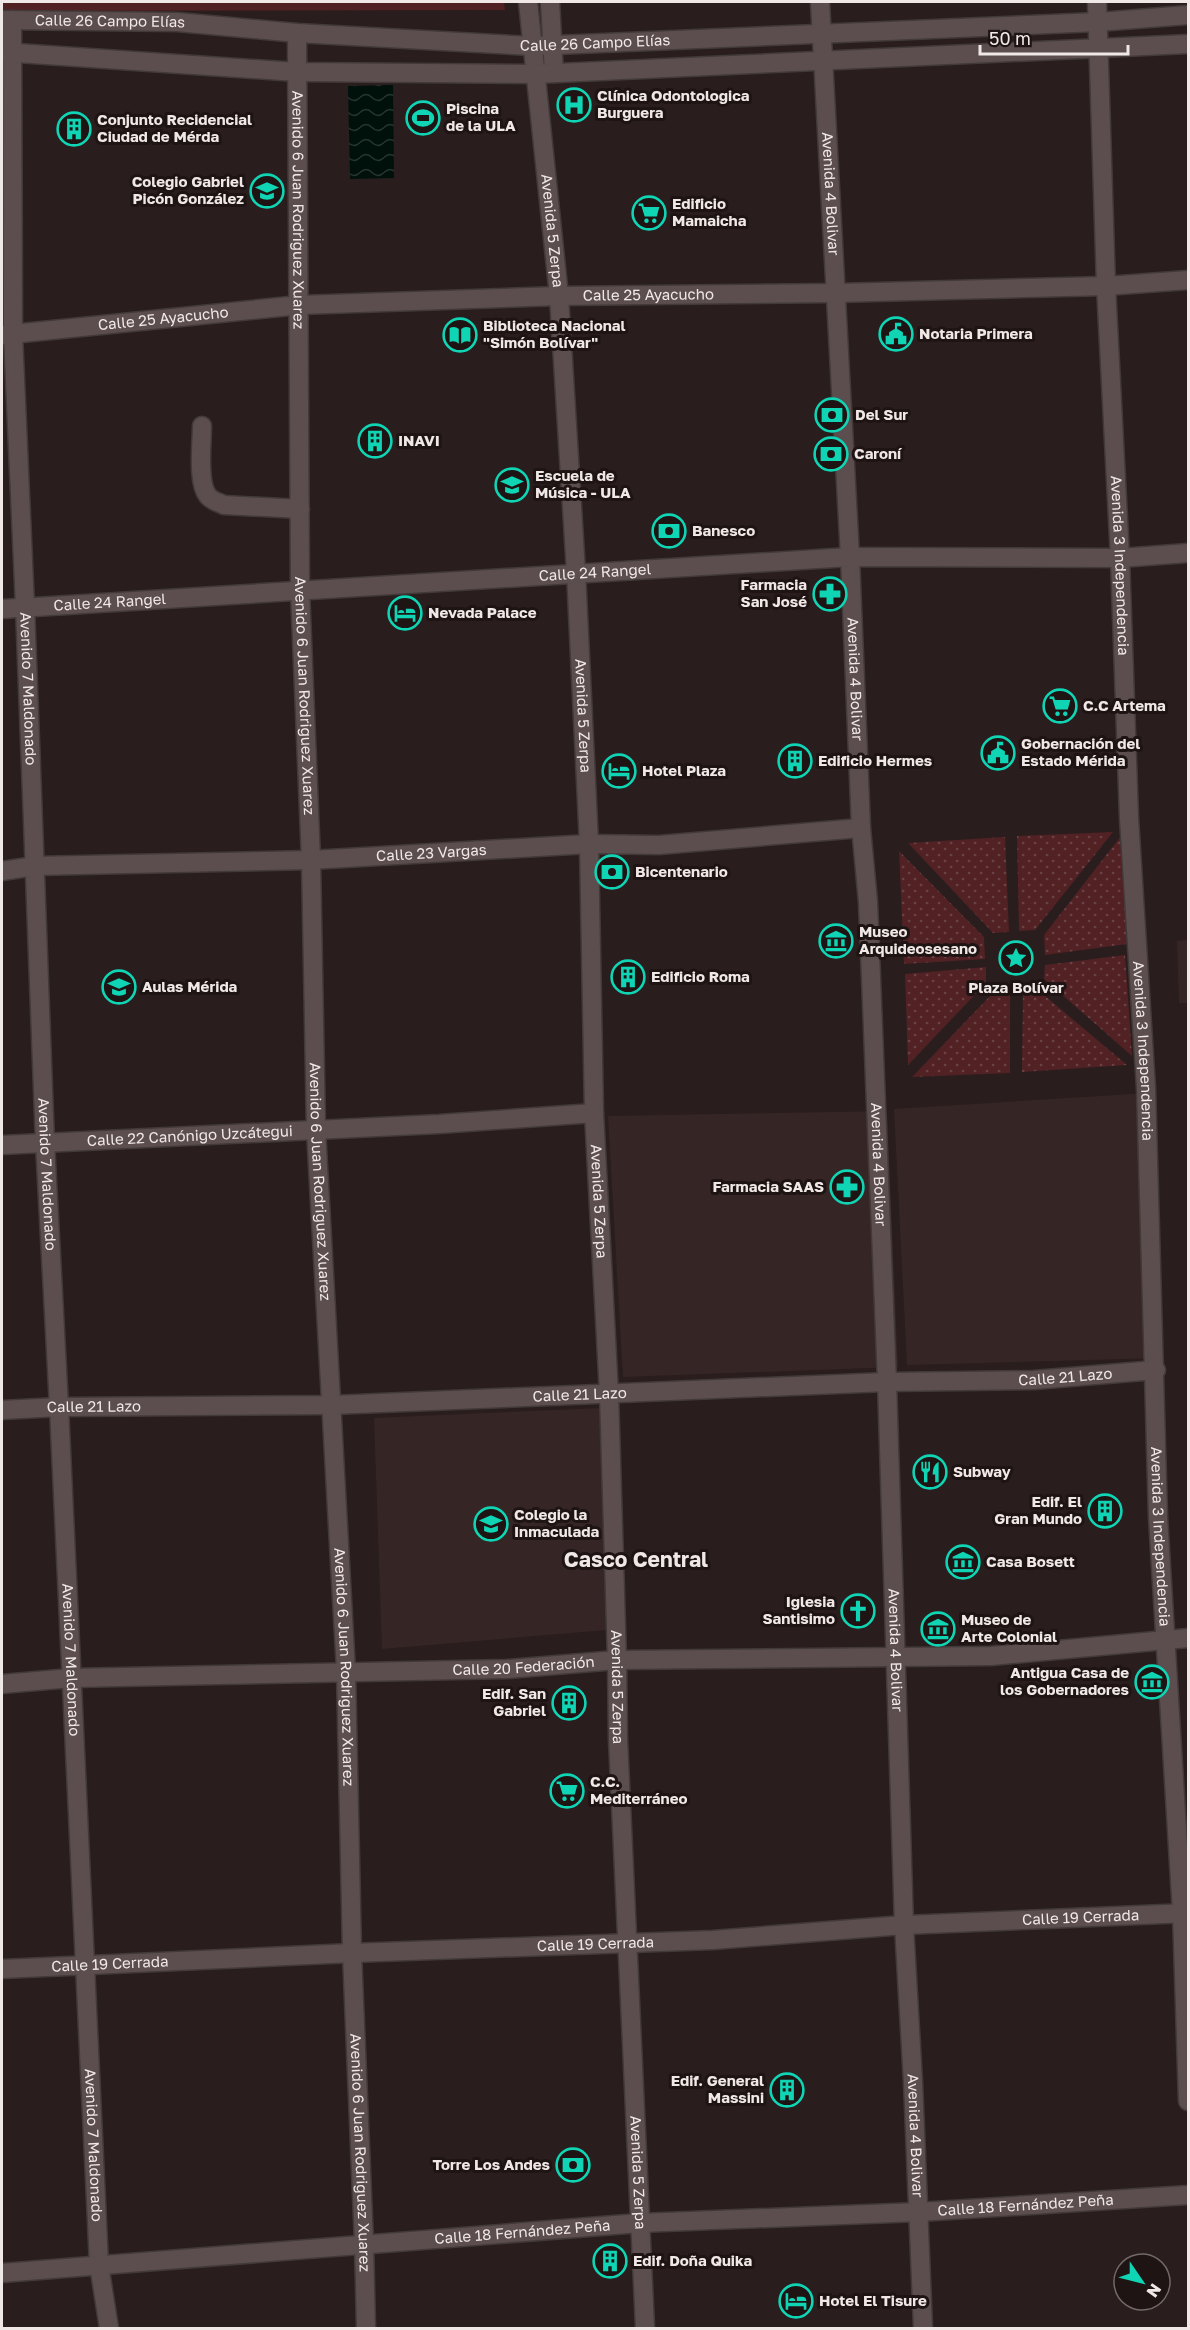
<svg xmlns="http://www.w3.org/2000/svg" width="1190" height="2330" viewBox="0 0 1190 2330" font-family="'Golos Text',sans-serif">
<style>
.built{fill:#362525}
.grass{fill:url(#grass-dots)}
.pitch{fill:#512124}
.water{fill:url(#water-waves)}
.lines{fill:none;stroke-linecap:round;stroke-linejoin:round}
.minor-casing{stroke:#423939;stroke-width:21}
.minor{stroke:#5c4e4e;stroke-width:18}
.labels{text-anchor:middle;stroke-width:6;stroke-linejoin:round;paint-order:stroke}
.street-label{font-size:15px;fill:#f0e8e7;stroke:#1f1414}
.poi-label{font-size:15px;font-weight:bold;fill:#f0e8e7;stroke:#1f1414;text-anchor:start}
.district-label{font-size:21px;font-weight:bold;fill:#f0e8e7;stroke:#1f1414}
</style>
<defs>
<pattern id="grass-dots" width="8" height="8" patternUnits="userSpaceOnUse" patternTransform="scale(1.5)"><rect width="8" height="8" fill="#512124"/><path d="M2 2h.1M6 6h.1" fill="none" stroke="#6a4144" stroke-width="1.8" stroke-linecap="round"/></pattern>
<pattern id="water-waves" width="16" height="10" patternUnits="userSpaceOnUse" patternTransform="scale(1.5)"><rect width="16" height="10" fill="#00110c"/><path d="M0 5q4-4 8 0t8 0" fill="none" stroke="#26342f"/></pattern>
</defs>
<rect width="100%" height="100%" fill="#291d1d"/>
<path class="built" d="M1188 940V1003H1179L1177 941Z
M1149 1093 1159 1358 907 1365 894 1109Z
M887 1111 898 1367 623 1377 608 1116Z
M602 1408 607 1630 382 1649 374 1418Z"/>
<path class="grass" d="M1113 832 1035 930 1019 931 1017 836Z
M1121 836 1127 944 1045 955 1044 935Z
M1005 837 1009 932 993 933 908 843Z
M899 851 984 937 985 959 904 964Z
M1125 955 1132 1056 1044 979 1045 965Z
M986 967V983L908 1065 905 974Z
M1038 990 1127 1065 1022 1072 1023 991Z
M994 992H1010V1073L912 1077Z"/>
<path class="pitch" d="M2 2H504L505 10 2 11Z"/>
<path class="water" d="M393 85 394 178 350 179 348 86Z"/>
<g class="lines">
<defs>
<g id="minor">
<path id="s1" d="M528 2 559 296 576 572 589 844 594 1113 609 1394 617 1660 618 1739 645 2328"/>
<path d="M550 2 554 73"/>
<path id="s2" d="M820 2 850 557 861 828 868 902 887 1382 904 1925 913 2082 923 2328"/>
<path id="s3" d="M1097 2 1106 286 1120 558 1129 818 1146 1088 1158 1517 1182 1913 1188 2101"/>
<path id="s4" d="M2 20 177 22 297 33 532 46 1098 22 1188 15"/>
<path id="s5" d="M12 20 13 334 25 607 45 1143 59 1407 99 2265 109 2328"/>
<path id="s6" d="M297 33 300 590 311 860 316 1130 346 1671 352 1953 364 2243 366 2328"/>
<path d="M2 52 297 72 536 74 1188 44"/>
<path id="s7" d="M2 335 300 305 559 296 837 293 1106 286 1188 280"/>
<path d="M202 426C202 443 197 483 208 496 212 501 218 502 224 505L300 509"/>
<path id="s8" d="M2 609 850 557 1120 558 1188 553"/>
<path id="s9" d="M2 871 35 866 311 860 589 844 659 845 861 828"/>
<path id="s10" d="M2 1145 439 1124 594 1113"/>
<path id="s11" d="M2 1410 59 1407 332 1405 887 1382 1034 1380 1156 1370"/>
<path id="s12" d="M2 1684 71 1678 507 1669 617 1660 991 1656 1188 1638"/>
<path id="s13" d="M2 1969 352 1953 713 1940 904 1925 1188 1913"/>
<path id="s14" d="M2 2273 640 2223 919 2212 1188 2195"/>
</g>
</defs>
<use href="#minor" class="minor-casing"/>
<use href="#minor" class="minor"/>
</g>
<defs>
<symbol id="hospital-ring" viewBox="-11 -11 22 22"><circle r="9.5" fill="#1f1414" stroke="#0fd5b4" stroke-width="1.5"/><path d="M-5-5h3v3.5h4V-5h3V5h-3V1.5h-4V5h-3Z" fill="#0fd5b4"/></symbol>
<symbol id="stadium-ring" viewBox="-11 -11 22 22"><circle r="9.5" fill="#1f1414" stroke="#0fd5b4" stroke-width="1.5"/><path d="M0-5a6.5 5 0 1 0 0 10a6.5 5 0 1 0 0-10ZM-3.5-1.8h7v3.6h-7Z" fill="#0fd5b4"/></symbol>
<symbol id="building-ring" viewBox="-11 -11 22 22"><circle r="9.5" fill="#1f1414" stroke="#0fd5b4" stroke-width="1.5"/><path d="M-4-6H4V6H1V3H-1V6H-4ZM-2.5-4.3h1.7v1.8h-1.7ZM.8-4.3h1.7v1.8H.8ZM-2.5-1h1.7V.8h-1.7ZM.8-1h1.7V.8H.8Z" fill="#0fd5b4"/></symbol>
<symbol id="school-ring" viewBox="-11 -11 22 22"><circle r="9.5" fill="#1f1414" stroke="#0fd5b4" stroke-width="1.5"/><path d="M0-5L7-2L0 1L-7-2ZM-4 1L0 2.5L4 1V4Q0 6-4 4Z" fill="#0fd5b4"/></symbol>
<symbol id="supermarket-ring" viewBox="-11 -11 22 22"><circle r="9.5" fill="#1f1414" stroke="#0fd5b4" stroke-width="1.5"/><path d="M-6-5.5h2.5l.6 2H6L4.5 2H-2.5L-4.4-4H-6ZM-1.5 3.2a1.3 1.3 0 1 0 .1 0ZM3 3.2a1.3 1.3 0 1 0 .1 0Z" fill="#0fd5b4"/></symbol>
<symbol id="civic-ring" viewBox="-11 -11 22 22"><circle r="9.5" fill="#1f1414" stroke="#0fd5b4" stroke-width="1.5"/><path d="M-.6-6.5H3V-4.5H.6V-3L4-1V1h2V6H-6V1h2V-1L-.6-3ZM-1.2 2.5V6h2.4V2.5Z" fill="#0fd5b4"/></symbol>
<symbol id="library-ring" viewBox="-11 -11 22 22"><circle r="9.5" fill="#1f1414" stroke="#0fd5b4" stroke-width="1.5"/><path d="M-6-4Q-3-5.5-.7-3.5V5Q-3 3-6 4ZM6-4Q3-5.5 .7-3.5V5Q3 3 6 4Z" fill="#0fd5b4"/></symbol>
<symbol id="bank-ring" viewBox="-11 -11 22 22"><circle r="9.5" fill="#1f1414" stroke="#0fd5b4" stroke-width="1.5"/><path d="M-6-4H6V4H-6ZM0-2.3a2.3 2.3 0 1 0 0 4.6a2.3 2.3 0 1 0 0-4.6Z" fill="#0fd5b4"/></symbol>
<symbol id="university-ring" viewBox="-11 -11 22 22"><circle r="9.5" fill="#1f1414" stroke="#0fd5b4" stroke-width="1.5"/><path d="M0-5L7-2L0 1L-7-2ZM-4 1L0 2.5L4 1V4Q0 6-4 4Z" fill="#0fd5b4"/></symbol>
<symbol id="pharmacy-ring" viewBox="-11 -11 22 22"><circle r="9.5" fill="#1f1414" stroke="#0fd5b4" stroke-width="1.5"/><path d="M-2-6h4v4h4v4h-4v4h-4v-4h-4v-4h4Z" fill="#0fd5b4"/></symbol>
<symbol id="hotel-ring" viewBox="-11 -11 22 22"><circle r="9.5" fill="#1f1414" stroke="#0fd5b4" stroke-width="1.5"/><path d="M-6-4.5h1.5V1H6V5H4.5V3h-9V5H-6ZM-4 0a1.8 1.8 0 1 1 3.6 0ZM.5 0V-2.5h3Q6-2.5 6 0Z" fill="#0fd5b4"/></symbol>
<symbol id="museum-ring" viewBox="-11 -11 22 22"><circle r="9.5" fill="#1f1414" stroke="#0fd5b4" stroke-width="1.5"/><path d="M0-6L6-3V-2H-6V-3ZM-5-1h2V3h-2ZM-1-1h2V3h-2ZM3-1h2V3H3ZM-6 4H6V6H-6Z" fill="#0fd5b4"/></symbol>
<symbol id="sight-ring" viewBox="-11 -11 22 22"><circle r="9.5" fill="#1f1414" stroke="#0fd5b4" stroke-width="1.5"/><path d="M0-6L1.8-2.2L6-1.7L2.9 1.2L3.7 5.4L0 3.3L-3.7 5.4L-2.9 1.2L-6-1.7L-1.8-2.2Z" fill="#0fd5b4"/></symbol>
<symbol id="restaurant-ring" viewBox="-11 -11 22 22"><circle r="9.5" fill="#1f1414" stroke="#0fd5b4" stroke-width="1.5"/><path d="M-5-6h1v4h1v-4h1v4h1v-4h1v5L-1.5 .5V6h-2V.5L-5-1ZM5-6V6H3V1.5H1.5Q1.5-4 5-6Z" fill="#0fd5b4"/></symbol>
<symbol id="church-ring" viewBox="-11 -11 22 22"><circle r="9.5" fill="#1f1414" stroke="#0fd5b4" stroke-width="1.5"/><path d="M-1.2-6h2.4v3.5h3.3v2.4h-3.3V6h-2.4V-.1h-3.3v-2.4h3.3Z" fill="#0fd5b4"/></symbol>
</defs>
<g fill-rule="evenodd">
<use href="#hospital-ring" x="555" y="86" width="38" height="38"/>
<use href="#stadium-ring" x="404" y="99" width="38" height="38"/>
<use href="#building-ring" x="55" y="110" width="38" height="38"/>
<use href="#school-ring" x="248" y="172" width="38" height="38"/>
<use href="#supermarket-ring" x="630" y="194" width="38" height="38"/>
<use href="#civic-ring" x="877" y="315" width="38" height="38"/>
<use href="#library-ring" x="441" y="316" width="38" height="38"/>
<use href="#bank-ring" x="813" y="396" width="38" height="38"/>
<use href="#building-ring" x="356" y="422" width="38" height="38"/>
<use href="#bank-ring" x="812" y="435" width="38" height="38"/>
<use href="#university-ring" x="493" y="466" width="38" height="38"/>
<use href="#bank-ring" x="650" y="512" width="38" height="38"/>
<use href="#pharmacy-ring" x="811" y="575" width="38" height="38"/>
<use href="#hotel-ring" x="386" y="594" width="38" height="38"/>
<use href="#supermarket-ring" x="1041" y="687" width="38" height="38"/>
<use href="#civic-ring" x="979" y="734" width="38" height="38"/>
<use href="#building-ring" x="776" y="742" width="38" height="38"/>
<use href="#hotel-ring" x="600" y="752" width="38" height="38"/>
<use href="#bank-ring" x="593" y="853" width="38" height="38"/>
<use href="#museum-ring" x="817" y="922" width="38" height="38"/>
<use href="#sight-ring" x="997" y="939" width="38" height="38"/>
<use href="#building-ring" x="609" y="958" width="38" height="38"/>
<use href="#school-ring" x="100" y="968" width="38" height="38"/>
<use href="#pharmacy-ring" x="828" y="1168" width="38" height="38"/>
<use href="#restaurant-ring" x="911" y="1453" width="38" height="38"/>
<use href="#building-ring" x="1086" y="1492" width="38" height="38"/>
<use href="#school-ring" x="472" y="1505" width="38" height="38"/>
<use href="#museum-ring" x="944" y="1543" width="38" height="38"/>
<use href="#church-ring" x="839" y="1592" width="38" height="38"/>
<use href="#museum-ring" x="919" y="1610" width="38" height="38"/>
<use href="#museum-ring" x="1133" y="1663" width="38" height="38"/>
<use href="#building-ring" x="550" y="1684" width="38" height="38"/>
<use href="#supermarket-ring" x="548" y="1772" width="38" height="38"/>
<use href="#building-ring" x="768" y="2071" width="38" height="38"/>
<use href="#bank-ring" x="554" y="2146" width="38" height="38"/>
<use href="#building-ring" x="591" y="2242" width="38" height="38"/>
<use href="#hotel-ring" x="777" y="2282" width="38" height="38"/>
</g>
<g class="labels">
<g class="street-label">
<text dy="5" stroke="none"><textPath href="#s4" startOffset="108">Calle 26 Campo Elías</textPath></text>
<text dy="5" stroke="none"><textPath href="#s4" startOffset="594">Calle 26 Campo Elías</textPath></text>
<text dy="5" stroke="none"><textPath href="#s2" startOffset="192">Avenida 4 Bolivar</textPath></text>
<text dy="5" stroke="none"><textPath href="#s6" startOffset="177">Avenido 6 Juan Rodriguez Xuarez</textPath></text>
<text dy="5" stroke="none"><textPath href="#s1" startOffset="230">Avenida 5 Zerpa</textPath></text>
<text dy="5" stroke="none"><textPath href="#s7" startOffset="648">Calle 25 Ayacucho</textPath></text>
<text dy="5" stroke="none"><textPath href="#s7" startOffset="162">Calle 25 Ayacucho</textPath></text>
<text dy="5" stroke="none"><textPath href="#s3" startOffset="564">Avenida 3 Independencia</textPath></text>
<text dy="5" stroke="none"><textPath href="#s8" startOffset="594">Calle 24 Rangel</textPath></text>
<text dy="5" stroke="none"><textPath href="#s8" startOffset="108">Calle 24 Rangel</textPath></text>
<text dy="5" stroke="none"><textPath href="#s2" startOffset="678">Avenida 4 Bolivar</textPath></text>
<text dy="5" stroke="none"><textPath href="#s5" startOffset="669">Avenido 7 Maldonado</textPath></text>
<text dy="5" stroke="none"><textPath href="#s6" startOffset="663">Avenido 6 Juan Rodriguez Xuarez</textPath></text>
<text dy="5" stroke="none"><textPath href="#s1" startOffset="716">Avenida 5 Zerpa</textPath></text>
<text dy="5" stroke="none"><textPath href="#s9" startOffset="430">Calle 23 Vargas</textPath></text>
<text dy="5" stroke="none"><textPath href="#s3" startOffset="1050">Avenida 3 Independencia</textPath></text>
<text dy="5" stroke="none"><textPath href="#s10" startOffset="188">Calle 22 Canónigo Uzcátegui</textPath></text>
<text dy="5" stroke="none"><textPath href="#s2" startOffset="1164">Avenida 4 Bolivar</textPath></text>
<text dy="5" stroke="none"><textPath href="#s5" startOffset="1155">Avenido 7 Maldonado</textPath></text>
<text dy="5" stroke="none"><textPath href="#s6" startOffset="1149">Avenido 6 Juan Rodriguez Xuarez</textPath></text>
<text dy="5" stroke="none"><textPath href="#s1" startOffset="1202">Avenida 5 Zerpa</textPath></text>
<text dy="5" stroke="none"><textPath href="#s11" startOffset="1064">Calle 21 Lazo</textPath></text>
<text dy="5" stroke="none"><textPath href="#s11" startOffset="578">Calle 21 Lazo</textPath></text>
<text dy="5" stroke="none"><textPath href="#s11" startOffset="92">Calle 21 Lazo</textPath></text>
<text dy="5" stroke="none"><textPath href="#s3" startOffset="1536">Avenida 3 Independencia</textPath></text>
<text dy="5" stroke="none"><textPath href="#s2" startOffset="1650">Avenida 4 Bolivar</textPath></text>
<text dy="5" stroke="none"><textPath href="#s5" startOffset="1641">Avenido 7 Maldonado</textPath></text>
<text dy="5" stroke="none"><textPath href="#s12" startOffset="522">Calle 20 Federación</textPath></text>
<text dy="5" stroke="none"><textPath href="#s6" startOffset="1635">Avenido 6 Juan Rodriguez Xuarez</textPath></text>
<text dy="5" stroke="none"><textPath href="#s1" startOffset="1688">Avenida 5 Zerpa</textPath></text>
<text dy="5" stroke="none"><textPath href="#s13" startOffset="1080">Calle 19 Cerrada</textPath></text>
<text dy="5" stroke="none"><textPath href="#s13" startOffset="594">Calle 19 Cerrada</textPath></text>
<text dy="5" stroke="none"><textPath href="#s13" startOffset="108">Calle 19 Cerrada</textPath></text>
<text dy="5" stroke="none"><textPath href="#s2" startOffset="2136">Avenida 4 Bolivar</textPath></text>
<text dy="5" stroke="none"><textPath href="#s5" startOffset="2127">Avenido 7 Maldonado</textPath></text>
<text dy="5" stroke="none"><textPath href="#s6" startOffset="2121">Avenido 6 Juan Rodriguez Xuarez</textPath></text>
<text dy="5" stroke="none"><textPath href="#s1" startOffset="2174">Avenida 5 Zerpa</textPath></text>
<text dy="5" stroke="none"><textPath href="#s14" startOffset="1026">Calle 18 Fernández Peña</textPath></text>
<text dy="5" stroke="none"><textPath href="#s14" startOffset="522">Calle 18 Fernández Peña</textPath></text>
</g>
<g class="poi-label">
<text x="597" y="101">Clínica Odontologica<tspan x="597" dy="17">Burguera</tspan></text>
<text x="446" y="114">Piscina<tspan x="446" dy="17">de la ULA</tspan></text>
<text x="97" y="125">Conjunto Recidencial<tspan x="97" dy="17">Ciudad de Mérda</tspan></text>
<text x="244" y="187" text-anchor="end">Colegio Gabriel<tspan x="244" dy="17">Picón González</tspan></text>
<text x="672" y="209">Edificio<tspan x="672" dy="17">Mamaicha</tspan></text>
<text x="483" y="331">Biblioteca Nacional<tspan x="483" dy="17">"Simón Bolívar"</tspan></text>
<text x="919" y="339">Notaria Primera</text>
<text x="855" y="420">Del Sur</text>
<text x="398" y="446">INAVI</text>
<text x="854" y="459">Caroní</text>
<text x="535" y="481">Escuela de<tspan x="535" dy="17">Música - ULA</tspan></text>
<text x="692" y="536">Banesco</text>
<text x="807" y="590" text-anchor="end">Farmacia<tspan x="807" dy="17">San José</tspan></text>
<text x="428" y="618">Nevada Palace</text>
<text x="1083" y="711">C.C Artema</text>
<text x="1021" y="749">Gobernación del<tspan x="1021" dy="17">Estado Mérida</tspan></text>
<text x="818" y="766">Edificio Hermes</text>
<text x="642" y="776">Hotel Plaza</text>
<text x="635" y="877">Bicentenario</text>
<text x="859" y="937">Museo<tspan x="859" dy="17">Arquideosesano</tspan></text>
<text x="651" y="982">Edificio Roma</text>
<text x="142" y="992">Aulas Mérida</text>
<text x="1016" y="993" text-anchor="middle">Plaza Bolívar</text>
<text x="824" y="1192" text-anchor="end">Farmacia SAAS</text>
<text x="953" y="1477">Subway</text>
<text x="1082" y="1507" text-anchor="end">Edif. El<tspan x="1082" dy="17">Gran Mundo</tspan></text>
<text x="514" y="1520">Colegio la<tspan x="514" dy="17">Inmaculada</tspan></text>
<text x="986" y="1567">Casa Bosett</text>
<text x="835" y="1607" text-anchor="end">Iglesia<tspan x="835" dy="17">Santisimo</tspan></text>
<text x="961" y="1625">Museo de<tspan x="961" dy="17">Arte Colonial</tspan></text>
<text x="1129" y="1678" text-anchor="end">Antigua Casa de<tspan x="1129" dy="17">los Gobernadores</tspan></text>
<text x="546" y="1699" text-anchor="end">Edif. San<tspan x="546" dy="17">Gabriel</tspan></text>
<text x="590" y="1787">C.C.<tspan x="590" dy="17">Mediterráneo</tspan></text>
<text x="764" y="2086" text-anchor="end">Edif. General<tspan x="764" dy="17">Massini</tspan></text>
<text x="550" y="2170" text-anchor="end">Torre Los Andes</text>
<text x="633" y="2266">Edif. Doña Quika</text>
<text x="819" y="2306">Hotel El Tisure</text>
</g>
<g class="district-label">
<text x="636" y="1567">Casco Central</text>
</g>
</g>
<rect width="1190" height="2330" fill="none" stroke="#f0e8e7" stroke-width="6"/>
<g transform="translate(1142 2282) rotate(125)"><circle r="28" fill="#1f1414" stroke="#736968" stroke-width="1.5"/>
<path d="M0-4.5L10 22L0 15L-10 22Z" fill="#0fd5b4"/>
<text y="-9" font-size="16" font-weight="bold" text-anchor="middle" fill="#f0e8e7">N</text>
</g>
<path d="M980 45v9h148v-9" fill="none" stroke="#f0e8e7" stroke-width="3"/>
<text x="989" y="45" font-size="18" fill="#f0e8e7" stroke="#1f1414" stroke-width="4.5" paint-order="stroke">50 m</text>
</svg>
